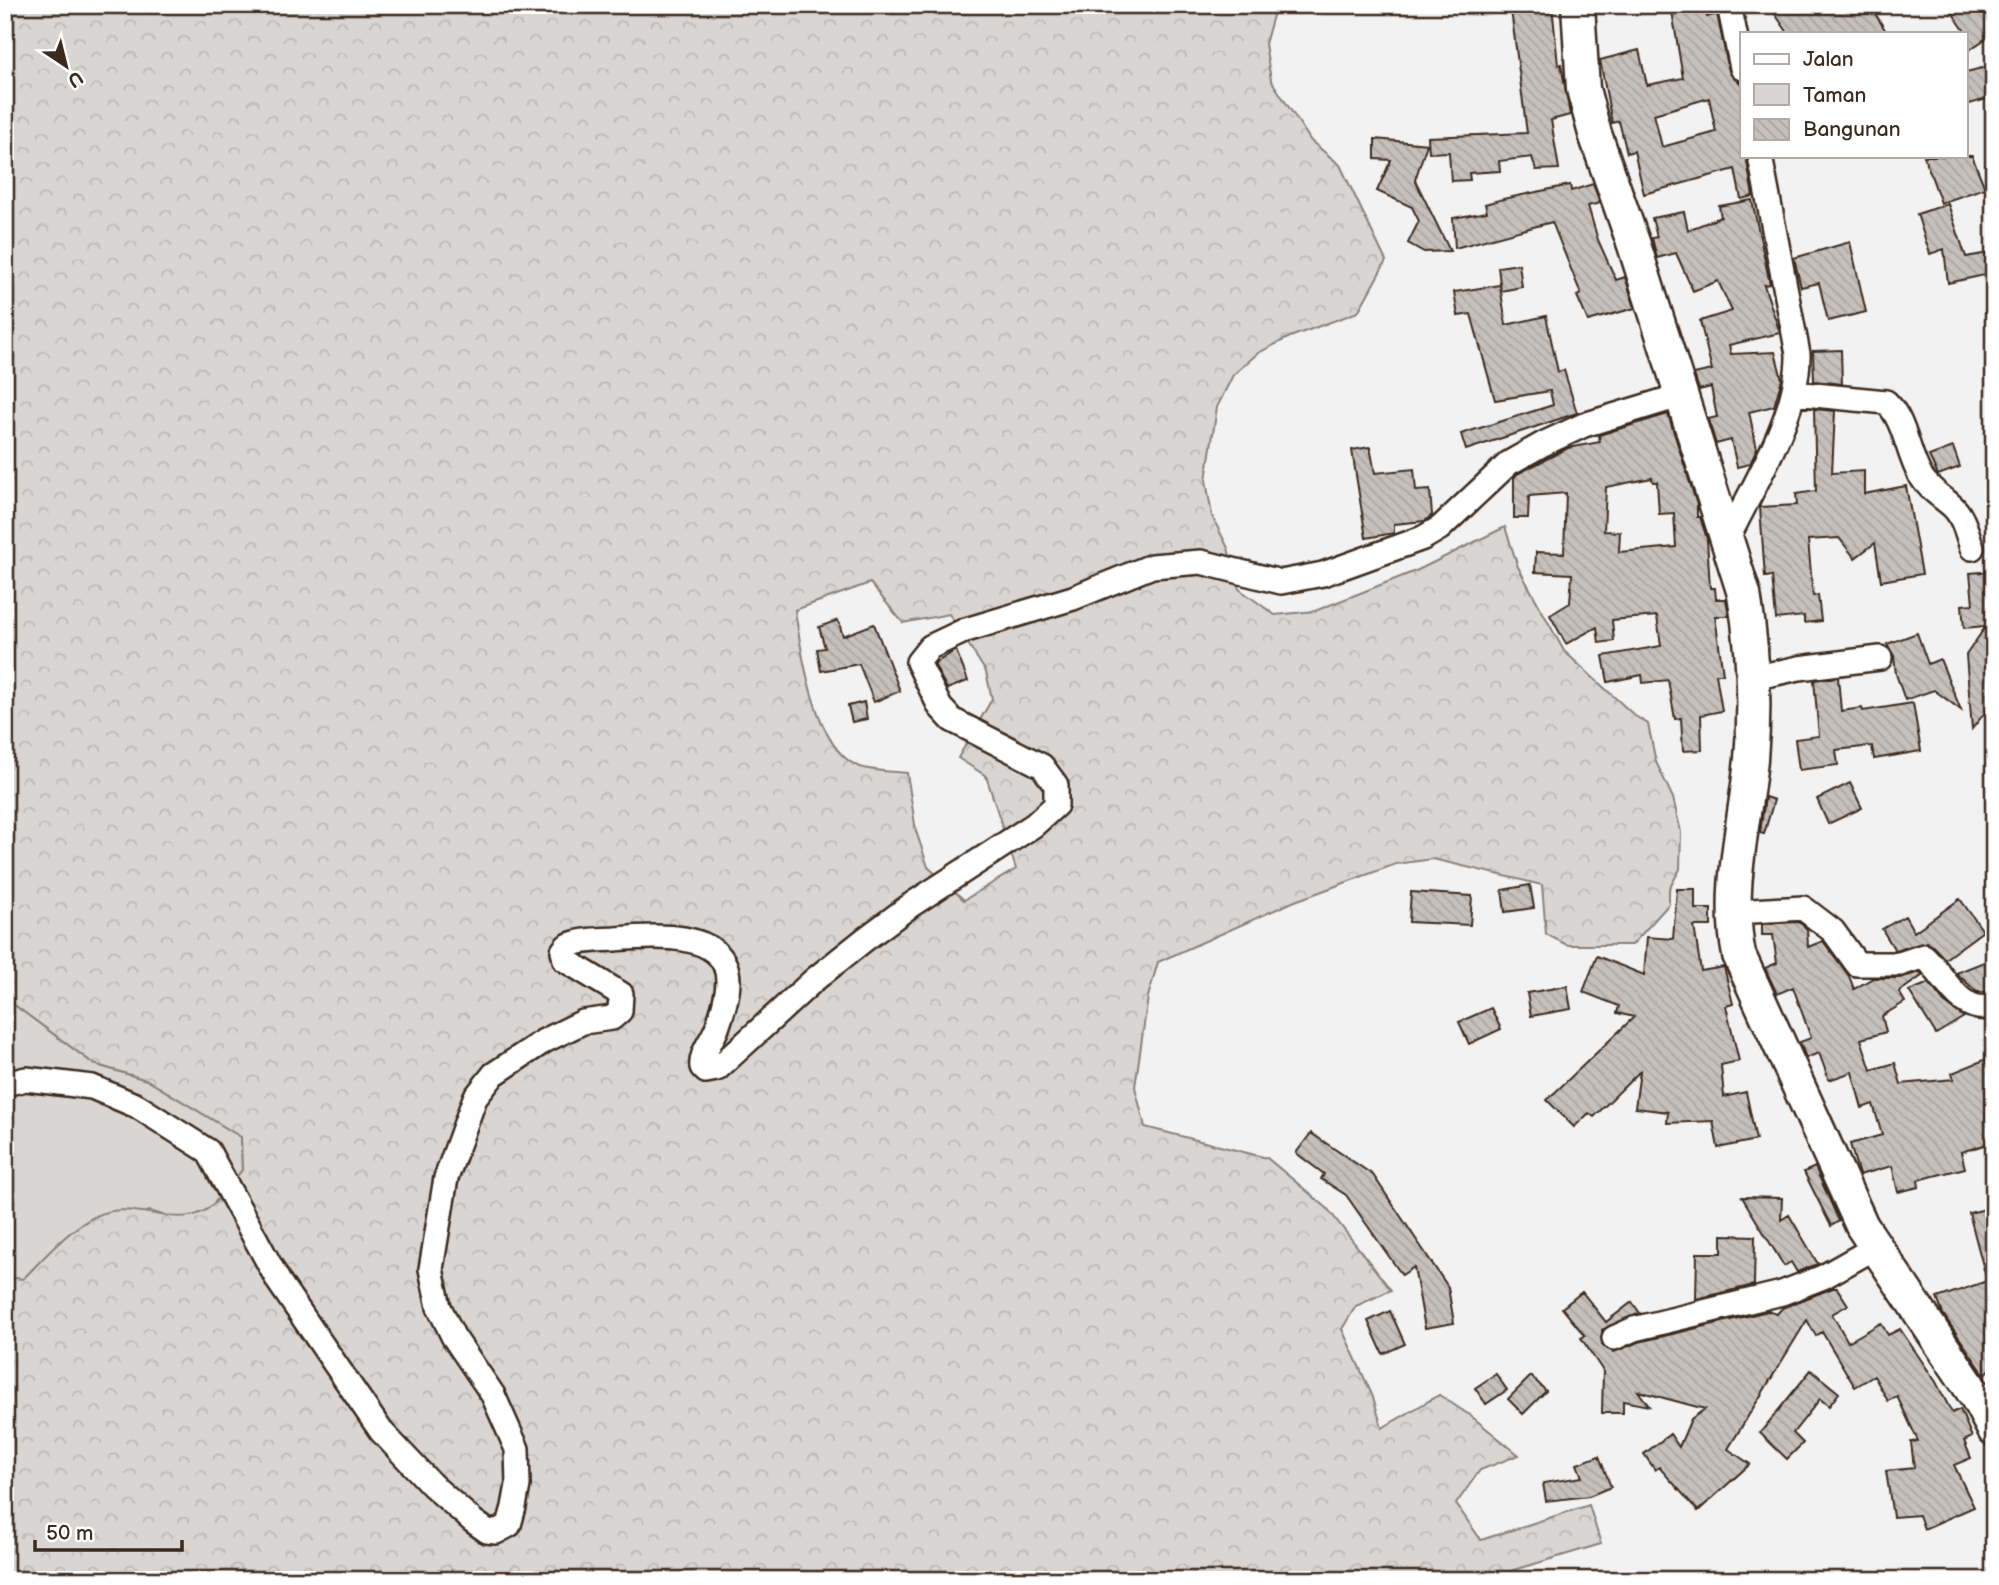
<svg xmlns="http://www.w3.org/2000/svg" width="1999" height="1585" viewBox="0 0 1999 1585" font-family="'Balsamiq Sans',sans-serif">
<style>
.green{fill:#d8d5d2;stroke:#8a8078;stroke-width:2}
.forest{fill:url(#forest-crowns);stroke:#8a8078;stroke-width:2;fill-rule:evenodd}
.building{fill:url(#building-back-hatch);stroke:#3b2a1e;stroke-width:2;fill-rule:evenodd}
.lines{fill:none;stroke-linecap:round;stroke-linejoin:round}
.street-casing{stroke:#3b2a1e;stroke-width:28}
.secondary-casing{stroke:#3b2a1e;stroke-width:37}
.street{stroke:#fff;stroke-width:23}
.secondary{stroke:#fff;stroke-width:32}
</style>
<defs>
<pattern id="forest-crowns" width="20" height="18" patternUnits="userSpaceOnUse" patternTransform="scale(1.75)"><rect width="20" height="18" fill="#d8d5d2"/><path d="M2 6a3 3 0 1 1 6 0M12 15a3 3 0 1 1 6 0" fill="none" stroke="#bab7b4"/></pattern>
<pattern id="building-back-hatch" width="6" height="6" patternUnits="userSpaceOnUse" patternTransform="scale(1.75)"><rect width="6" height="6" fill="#c6c0bd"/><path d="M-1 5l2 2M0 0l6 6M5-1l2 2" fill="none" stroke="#aba5a2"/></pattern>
</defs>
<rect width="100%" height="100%" fill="#f3f2f2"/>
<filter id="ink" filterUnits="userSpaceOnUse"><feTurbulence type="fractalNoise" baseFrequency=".0143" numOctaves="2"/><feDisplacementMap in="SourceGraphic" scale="14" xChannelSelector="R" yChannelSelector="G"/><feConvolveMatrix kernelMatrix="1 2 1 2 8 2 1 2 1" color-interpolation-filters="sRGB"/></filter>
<g filter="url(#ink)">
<path class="green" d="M5 998 94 1064 147 1080 241 1137 242 1171 209 1209 193 1217H169L150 1211 68 1235 23 1279 5 1277Z"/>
<path class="forest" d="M5 5H1276L1265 44 1271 80 1311 141 1340 165 1386 261 1358 312 1290 337 1258 353 1233 375 1217 407 1206 480 1212 516 1228 548 1239 589 1275 615 1315 611 1418 570 1505 527 1518 567 1564 651 1635 716 1648 724 1656 762 1673 798 1681 832 1680 869 1669 889V904L1632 945H1567L1546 934 1542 885 1433 859 1396 864 1295 901 1158 962 1148 997 1135 1087 1145 1127 1267 1158 1327 1208 1391 1290 1356 1306 1342 1329 1373 1397 1382 1428 1439 1395 1471 1416 1519 1455 1480 1470 1456 1504 1481 1540 1589 1505 1601 1544 1481 1580H5V1277L23 1279C45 1257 67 1230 96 1216 133 1198 174 1230 206 1210 220 1201 231 1183 242 1170L241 1137 147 1080 94 1064 5 998ZM870 583 903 623 949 614 986 672 992 699 958 758 986 776 1016 869 964 900 928 867 916 831 907 773C892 771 872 772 858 766 815 749 801 652 795 610Z"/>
<path class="building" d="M1552 5 1558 65 1561 64 1570 115 1551 120 1559 169 1536 170 1532 157 1499 161 1500 171 1469 173 1470 180 1451 181 1449 152 1429 153 1428 137 1527 133 1511 10Z
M1671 5H1705L1707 17 1717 14 1729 71 1742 85V156H1746L1753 196 1741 199 1735 169 1644 194 1634 151 1627 153 1619 121 1612 123 1600 60 1639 50 1647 85 1683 78ZM1709 98 1716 132 1662 147 1654 114Z
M1769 5H1870L1887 33H1788Z
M1947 5H1994V33L1966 52V33Z
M1994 65V97L1966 105V72Z
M1375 139 1427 144 1415 180 1450 251 1424 252 1408 243 1419 221 1412 207 1377 191 1391 160 1375 159Z
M1924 156H1972L1985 188 1941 203Z
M1593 184 1600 203 1588 206 1598 240 1616 280 1625 277 1635 308 1588 321 1577 296 1581 294 1552 222 1455 248 1453 218 1487 212 1485 204 1503 199 1570 185 1571 191Z
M1752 200 1770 284 1764 285 1780 333 1729 345 1731 354 1775 352 1782 379 1774 406 1749 412 1757 449 1750 464 1737 467 1731 440 1716 444 1708 419 1717 417 1711 387 1699 390 1694 374 1712 370 1700 321 1732 311 1718 281 1693 291 1676 253 1657 258 1652 238 1657 237 1652 218 1684 212 1688 230 1721 217 1719 206Z
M1948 204 1966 257 1994 252V273L1948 283 1944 249 1930 254 1917 214Z
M1850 242 1866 312 1828 321 1819 283 1801 287 1794 258Z
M1519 264 1522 287 1501 291 1498 267Z
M1500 285 1506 325 1546 316 1558 372 1564 370 1577 413 1466 450 1461 434 1553 405 1550 391 1495 400 1471 314 1458 316 1454 292Z
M1841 350 1842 384 1814 381 1813 351Z
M1814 409 1835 411 1832 473 1864 471V494L1906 486 1922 574 1881 581 1875 543 1855 558 1839 538 1808 540 1813 596 1818 595 1821 621 1804 623V616L1776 619 1772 576 1765 577 1760 507 1797 505 1796 494 1816 491Z
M1668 414 1697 505V517H1700L1707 539 1710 588H1715L1716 599H1726L1729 616H1715L1723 674H1716L1722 711 1701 715 1702 750 1683 751 1681 718 1675 719 1668 680 1643 683 1642 675 1608 682 1603 656 1661 646 1657 616 1612 620 1614 641 1599 643 1597 627 1566 644 1550 615 1570 603 1572 574 1535 572 1536 552 1564 553 1566 493 1529 496 1528 518H1514V478L1517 474 1568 448 1600 442 1599 435ZM1652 478 1653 482H1657L1659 514 1674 513 1676 547 1619 552 1620 532 1604 531 1606 487Z
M1370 447 1375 473 1414 469 1416 491 1430 490 1432 515 1425 521 1394 524V533L1366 538 1352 450Z
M1953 447 1960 467 1938 475 1929 456Z
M1994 571V701L1972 729 1966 655 1986 626 1964 628 1962 605 1973 604 1970 573Z
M838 620 843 636 874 624 900 691 874 702 859 664 821 671 817 649 825 648 819 627Z
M1917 633 1928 664 1940 659 1961 710 1934 690 1905 700 1896 674 1894 656 1887 644Z
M956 650 968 681 947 689 934 664Z
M1838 677 1841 711 1862 708 1863 711 1913 703 1921 751 1874 759 1872 746 1836 750 1838 765 1799 770 1795 739 1819 736 1814 680Z
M864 702 867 719 852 722 848 706Z
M1850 783 1862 808 1828 824 1817 799Z
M1765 797 1774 800 1764 834 1760 833Z
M1530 885 1534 908 1505 912 1502 890Z
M1677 889H1695V909H1711V926H1694L1701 971 1724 967 1733 1004 1726 1006 1739 1061 1721 1065 1724 1097 1746 1092 1756 1140 1718 1148 1713 1121 1667 1123 1668 1112 1635 1108 1640 1071 1594 1117 1589 1113 1574 1127 1547 1100 1634 1017 1617 1013 1619 1006 1583 992 1597 956 1644 975 1647 937 1673 939Z
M1411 892 1472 896 1470 925 1409 922Z
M1960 899 1983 931 1945 959 1927 942 1895 950 1882 929 1905 916 1914 932Z
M1799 922 1807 929 1808 947 1823 941 1849 976 1854 989 1873 978H1900L1920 972 1923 975 1899 992 1905 1002 1882 1016 1886 1032 1861 1039 1871 1070 1895 1063 1901 1084 1954 1079 1952 1073 1994 1056V1142L1961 1152 1965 1168 1918 1180 1919 1187 1898 1192 1892 1166 1859 1175 1850 1144 1882 1135 1873 1104 1862 1108 1852 1072 1829 1080 1819 1053 1806 1058 1800 1042 1811 1038 1793 987 1777 994 1765 968 1777 963 1773 935H1762V924Z
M1994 958V992H1977L1956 973Z
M1929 983 1944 1002 1964 1017 1936 1034 1909 991Z
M1567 986 1571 1009 1531 1016 1527 993Z
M1491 1008 1501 1029 1469 1044 1459 1022Z
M1311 1133 1373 1175 1448 1287 1454 1323 1425 1328 1414 1267 1402 1275 1346 1195 1321 1179 1324 1174 1296 1153Z
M1815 1167 1839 1221 1831 1226 1804 1172Z
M1742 1197 1782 1198 1781 1220 1789 1215 1818 1264 1797 1272 1791 1262 1784 1266Z
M1994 1207V1367L1984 1374 1943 1314 1937 1298 1987 1281 1969 1213Z
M1722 1235 1755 1236 1754 1285 1696 1299 1697 1253H1722Z
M1833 1288H1837L1848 1305 1832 1314 1848 1342 1881 1323 1888 1335 1900 1329 1936 1382 1952 1413 1960 1409 1972 1437 1964 1441 1971 1458 1954 1465 1974 1507 1924 1529 1919 1515 1893 1517 1886 1471 1914 1468 1911 1442 1918 1441 1897 1396 1888 1401 1874 1376 1855 1387 1822 1332 1816 1336 1807 1320 1728 1449 1750 1464 1698 1511 1659 1467 1655 1470 1644 1454 1670 1434 1679 1447 1691 1419 1705 1409 1638 1391 1649 1406 1623 1401V1413H1602L1603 1371 1581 1338 1585 1336 1562 1308 1582 1292 1606 1322 1632 1302 1640 1313 1602 1330V1344L1613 1352 1639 1342 1768 1311 1777 1314 1782 1308Z
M1390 1311 1405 1344 1383 1354 1368 1321Z
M1811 1370 1839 1393 1829 1406 1820 1399 1793 1433 1803 1443 1787 1459 1760 1433Z
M1496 1374 1507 1390 1486 1404 1475 1388Z
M1531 1376 1546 1391 1523 1414 1508 1399Z
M1599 1456 1611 1487 1589 1496 1546 1501 1543 1483 1582 1477 1577 1464Z"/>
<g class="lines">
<defs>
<path id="street" d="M1729 5 1742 68
M1794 393 1886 402C1905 420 1907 452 1920 475 1928 488 1939 495 1951 505 1963 515 1967 533 1972 548
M1728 538C1754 484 1799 414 1798 354L1760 156
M1753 678 1799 668 1880 658
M1735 912 1803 908 1833 931 1857 964H1900L1924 956C1945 975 1959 1016 1994 1006
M5 1084 26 1079 92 1087 137 1106 208 1151 279 1282 381 1431 432 1485 473 1521 487 1531 496 1532 509 1525 514 1507 518 1485 517 1449 493 1395 453 1336 439 1307 431 1269 446 1178 475 1098 494 1074 544 1041 583 1022 612 1018 620 1011 621 994 565 960 563 951 567 946C581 939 600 940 615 939 647 936 728 928 728 981 728 995 722 1014 717 1028 712 1041 700 1054 702 1067L706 1071 717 1069 814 980 864 940 911 905 1034 825 1056 805V785L1042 766 952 720 940 707 918 662 930 647 966 630 1073 598 1152 566 1201 562 1281 582 1323 574 1423 538 1440 528 1509 463 1543 444 1584 425 1679 396
M1614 1338 1634 1329 1782 1293 1823 1277 1876 1247"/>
<path id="secondary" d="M1578 5 1583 89 1595 134 1634 245 1744 594C1753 648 1756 703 1751 759 1745 824 1726 889 1739 955L1862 1226 1977 1398 1994 1430"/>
</defs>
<use href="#street" class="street-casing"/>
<use href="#secondary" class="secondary-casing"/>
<use href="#street" class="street"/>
<use href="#secondary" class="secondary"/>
</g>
</g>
<rect width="1999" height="1585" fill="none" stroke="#fff" stroke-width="28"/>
<rect x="14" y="14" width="1971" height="1557" fill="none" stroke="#3b2a1e" stroke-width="2.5" filter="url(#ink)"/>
<rect x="1740" y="32" width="228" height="126" fill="#ffffff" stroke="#b1aaa5" stroke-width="2"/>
<rect x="1754" y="54" width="35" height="10" fill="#ffffff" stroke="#b1aaa5" stroke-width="2"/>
<text x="1803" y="66" font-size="21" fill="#3b2a1e">Jalan</text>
<rect x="1754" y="84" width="35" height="21" fill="#d8d5d2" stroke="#b1aaa5" stroke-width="2"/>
<text x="1803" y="102" font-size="21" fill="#3b2a1e">Taman</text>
<rect x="1754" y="119" width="35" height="21" fill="url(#building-back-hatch)" stroke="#b1aaa5" stroke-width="2"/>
<text x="1803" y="136" font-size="21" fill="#3b2a1e">Bangunan</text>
<g transform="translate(66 66) rotate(145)" stroke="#ffffff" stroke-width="5" paint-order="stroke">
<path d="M0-5L12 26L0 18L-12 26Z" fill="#3b2a1e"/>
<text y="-10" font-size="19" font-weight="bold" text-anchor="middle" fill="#3b2a1e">U</text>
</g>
<path d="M35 1540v10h147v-10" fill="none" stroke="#3b2a1e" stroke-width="3.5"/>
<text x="46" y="1540" font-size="21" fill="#3b2a1e" stroke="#ffffff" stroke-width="5" paint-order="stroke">50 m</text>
</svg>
